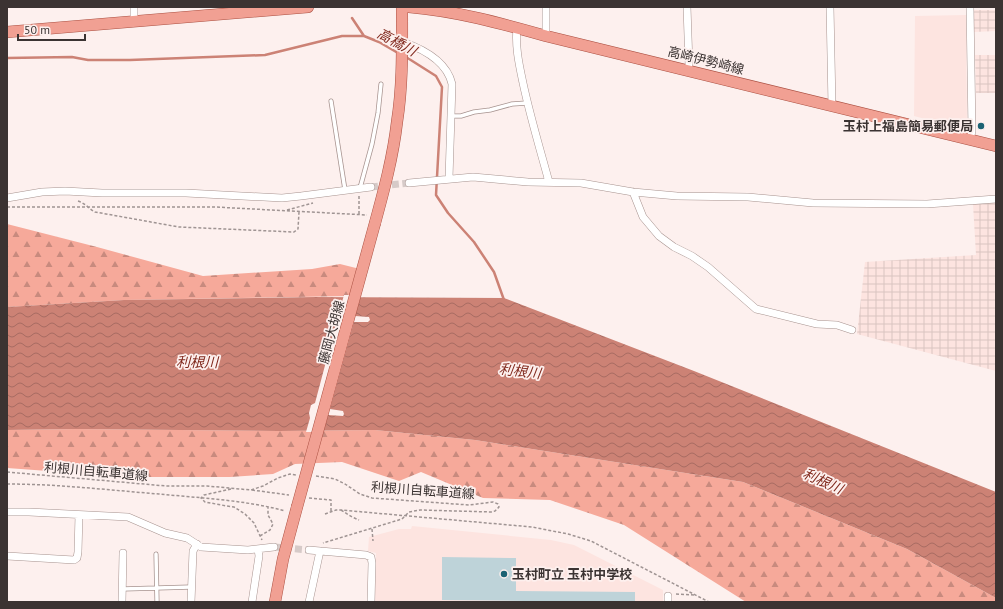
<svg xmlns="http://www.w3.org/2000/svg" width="1003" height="609" viewBox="0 0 1003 609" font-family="'PT Sans','Noto Sans JP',sans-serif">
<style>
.built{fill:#fde4e0}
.industrial{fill:url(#industrial-grid)}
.forest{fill:url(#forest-firs)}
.water{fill:url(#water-waves)}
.pier{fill:#fdf0ee}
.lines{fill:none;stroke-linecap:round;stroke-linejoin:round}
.stream{stroke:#cc8275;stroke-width:2.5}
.building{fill:#bed3d9}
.minor-tunnel{stroke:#d6cac8;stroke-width:7;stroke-dasharray:7 3.5;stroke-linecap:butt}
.service-casing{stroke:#a7938f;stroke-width:5}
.minor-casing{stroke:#a7938f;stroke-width:8}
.primary-casing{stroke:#ab5042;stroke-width:12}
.path{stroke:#9f9493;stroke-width:1.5;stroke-dasharray:3 2;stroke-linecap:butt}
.service{stroke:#fff;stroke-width:3.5}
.minor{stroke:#fff;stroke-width:7}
.primary{stroke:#f1a093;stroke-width:11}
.primary-bridge-casing{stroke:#ab5042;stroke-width:12;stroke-linecap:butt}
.primary-bridge{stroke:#f1a093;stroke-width:11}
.poi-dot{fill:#1c6273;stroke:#fdf0ee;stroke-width:1.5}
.labels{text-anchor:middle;stroke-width:3.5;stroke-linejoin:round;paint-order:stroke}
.street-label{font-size:13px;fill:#3b3332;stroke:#fdf0ee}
.poi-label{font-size:13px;font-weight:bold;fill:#3b3332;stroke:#fdf0ee;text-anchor:end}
.water-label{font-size:14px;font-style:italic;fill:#80281c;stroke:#fdf0ee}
</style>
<defs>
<pattern id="industrial-grid" width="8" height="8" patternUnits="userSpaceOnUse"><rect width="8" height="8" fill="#fde4e0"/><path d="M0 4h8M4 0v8" fill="none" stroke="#dac4c1"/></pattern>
<pattern id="forest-firs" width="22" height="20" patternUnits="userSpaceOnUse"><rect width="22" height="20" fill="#f6a99a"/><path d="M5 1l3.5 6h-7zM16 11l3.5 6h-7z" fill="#c88a7e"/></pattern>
<pattern id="water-waves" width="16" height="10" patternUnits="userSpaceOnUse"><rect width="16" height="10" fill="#cc8275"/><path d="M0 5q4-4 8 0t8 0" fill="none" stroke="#a76b61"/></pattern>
</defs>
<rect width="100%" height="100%" fill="#fdf0ee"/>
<path class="built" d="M966 15 967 129 965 130 914 116 915 16Z
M412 526 551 540 574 545 663 590V602H375L376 553 368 551 369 537 399 529H411Z"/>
<path class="industrial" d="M973 10H996V31L974 32Z
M975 55H996V93H976Z
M996 202V371L857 334 865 262 976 255 973 204Z"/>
<path class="forest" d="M7 224 97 247 203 276 312 269 340 264 360 269 351 296 124 300 7 307Z
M77 429 279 431 375 430 475 440 743 482 907 549 996 598V602H746L624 525 550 500 483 498 421 472 399 481 342 462 295 464 273 474 230 477H130L7 468V430Z"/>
<path class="water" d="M315 297 504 298 694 371 996 492V598L907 549 743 482 475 440 375 430 279 431 77 429 7 430V307L124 300Z"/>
<path class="pier" d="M344 295H361L355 316 369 317 370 320 368 322H354L330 409 343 411 344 414 343 416 328 415 323 432H306L310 418 309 413 311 405 315 403 336 324 334 320 336 312 340 309Z"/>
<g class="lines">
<path class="stream" d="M352 18 364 36
M406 57 436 76 442 87 436 195 448 213 474 242 494 272 504 300
M7 58 72 57 88 60H130L265 55 342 36H364L379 42 398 53"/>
</g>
<path class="building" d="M442 557 516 558V591L635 592V602H526V601L442 600Z"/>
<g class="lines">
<path class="minor-tunnel" d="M371 187 409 183
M274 547 309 550"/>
<defs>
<path id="service" d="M331 101 345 190
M452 116H461L474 112 490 110 512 104 527 103
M360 188 372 144 378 113 381 84
M156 554 157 602
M123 589 191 587"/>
<path id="minor" d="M134 7V22
M830 7 832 106
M970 7 972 131 970 140
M517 28C515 46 519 64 523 83 530 116 540 149 549 182
M546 36V7
M403 42C423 49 447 62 452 84L449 178
M687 70 689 65 687 7
M409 183 473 177 528 182 581 183 633 192 677 196 748 197 813 203 927 204 996 199
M633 192 643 217 659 236 674 247 692 256 708 267 756 309 817 324 837 325 852 330
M7 198 42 192 65 191 102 193H186L282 198 301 196 371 187
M7 512H29L128 517 165 533 187 538 201 547 248 550 274 547
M309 550 366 555 371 557 372 563 371 602
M7 556 74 560 77 558 78 552 79 515
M122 602 123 553
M191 602 193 551 197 544
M252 602 259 556 258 549
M309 602 320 551
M668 602V596"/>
<path id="primary" d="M409 7C456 11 500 23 546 36L996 146
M7 32 308 7
M375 223C384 190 393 157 397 122 403 84 402 46 402 7
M275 602 283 559 297 507"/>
</defs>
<use href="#service" class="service-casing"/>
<use href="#minor" class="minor-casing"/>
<use href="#primary" class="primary-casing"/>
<path class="path" d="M78 201C85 203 89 209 95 212L179 227 294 232 298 229 299 212
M7 207H215L367 215
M287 210 313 203
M359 214V196
M7 472 166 486H207L251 490 263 486 278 478 290 474 296 475
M316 476 335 479 345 484 360 494 372 498 469 505 493 502 498 504 499 507 495 511 492 512 420 510 409 512 402 519 323 543
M7 484C58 484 108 490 159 494 200 498 246 500 285 511
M231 489 204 495 201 498 205 502 227 506 234 507 245 514 254 523 262 540
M252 490 289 495
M309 498 331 500V512
M341 510 352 517 359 520
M325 514 336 510H341L532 527 568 534 591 541 709 602
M372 529 373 541
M260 536 270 530 273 524 268 515V507
M676 594 694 595"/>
<use href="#service" class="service"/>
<use href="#minor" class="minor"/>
<use href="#primary" class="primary"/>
<defs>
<path id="primary-bridge" d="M297 507 375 223"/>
</defs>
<use href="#primary-bridge" class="primary-bridge-casing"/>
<use href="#primary-bridge" class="primary-bridge"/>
</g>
<g class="poi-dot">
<circle cx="981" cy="126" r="4"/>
<circle cx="504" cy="574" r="4"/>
</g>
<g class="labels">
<g class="street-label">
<text transform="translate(706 60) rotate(14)" y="5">高崎伊勢崎線</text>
<text transform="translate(331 332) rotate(-75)" y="5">藤岡大胡線</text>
<text transform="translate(96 471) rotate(5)" y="5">利根川自転車道線</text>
<text transform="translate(423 490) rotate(4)" y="5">利根川自転車道線</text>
</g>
<g class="poi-label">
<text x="973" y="131">玉村上福島簡易郵便局</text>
<text x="512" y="579" text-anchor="start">玉村町立 玉村中学校</text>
</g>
<g class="water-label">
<text transform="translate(397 42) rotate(28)" y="5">高橋川</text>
<text transform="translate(197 362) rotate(1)" y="5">利根川</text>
<text transform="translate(520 371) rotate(7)" y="5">利根川</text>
<text transform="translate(823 481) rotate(24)" y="5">利根川</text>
</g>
</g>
<rect width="1003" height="609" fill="none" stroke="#3b3332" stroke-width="16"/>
<path d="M18 34v6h67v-6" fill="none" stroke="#3b3332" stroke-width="2"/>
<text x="24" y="34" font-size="12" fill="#3b3332" stroke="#fdf0ee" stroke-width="3" paint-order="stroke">50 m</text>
</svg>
